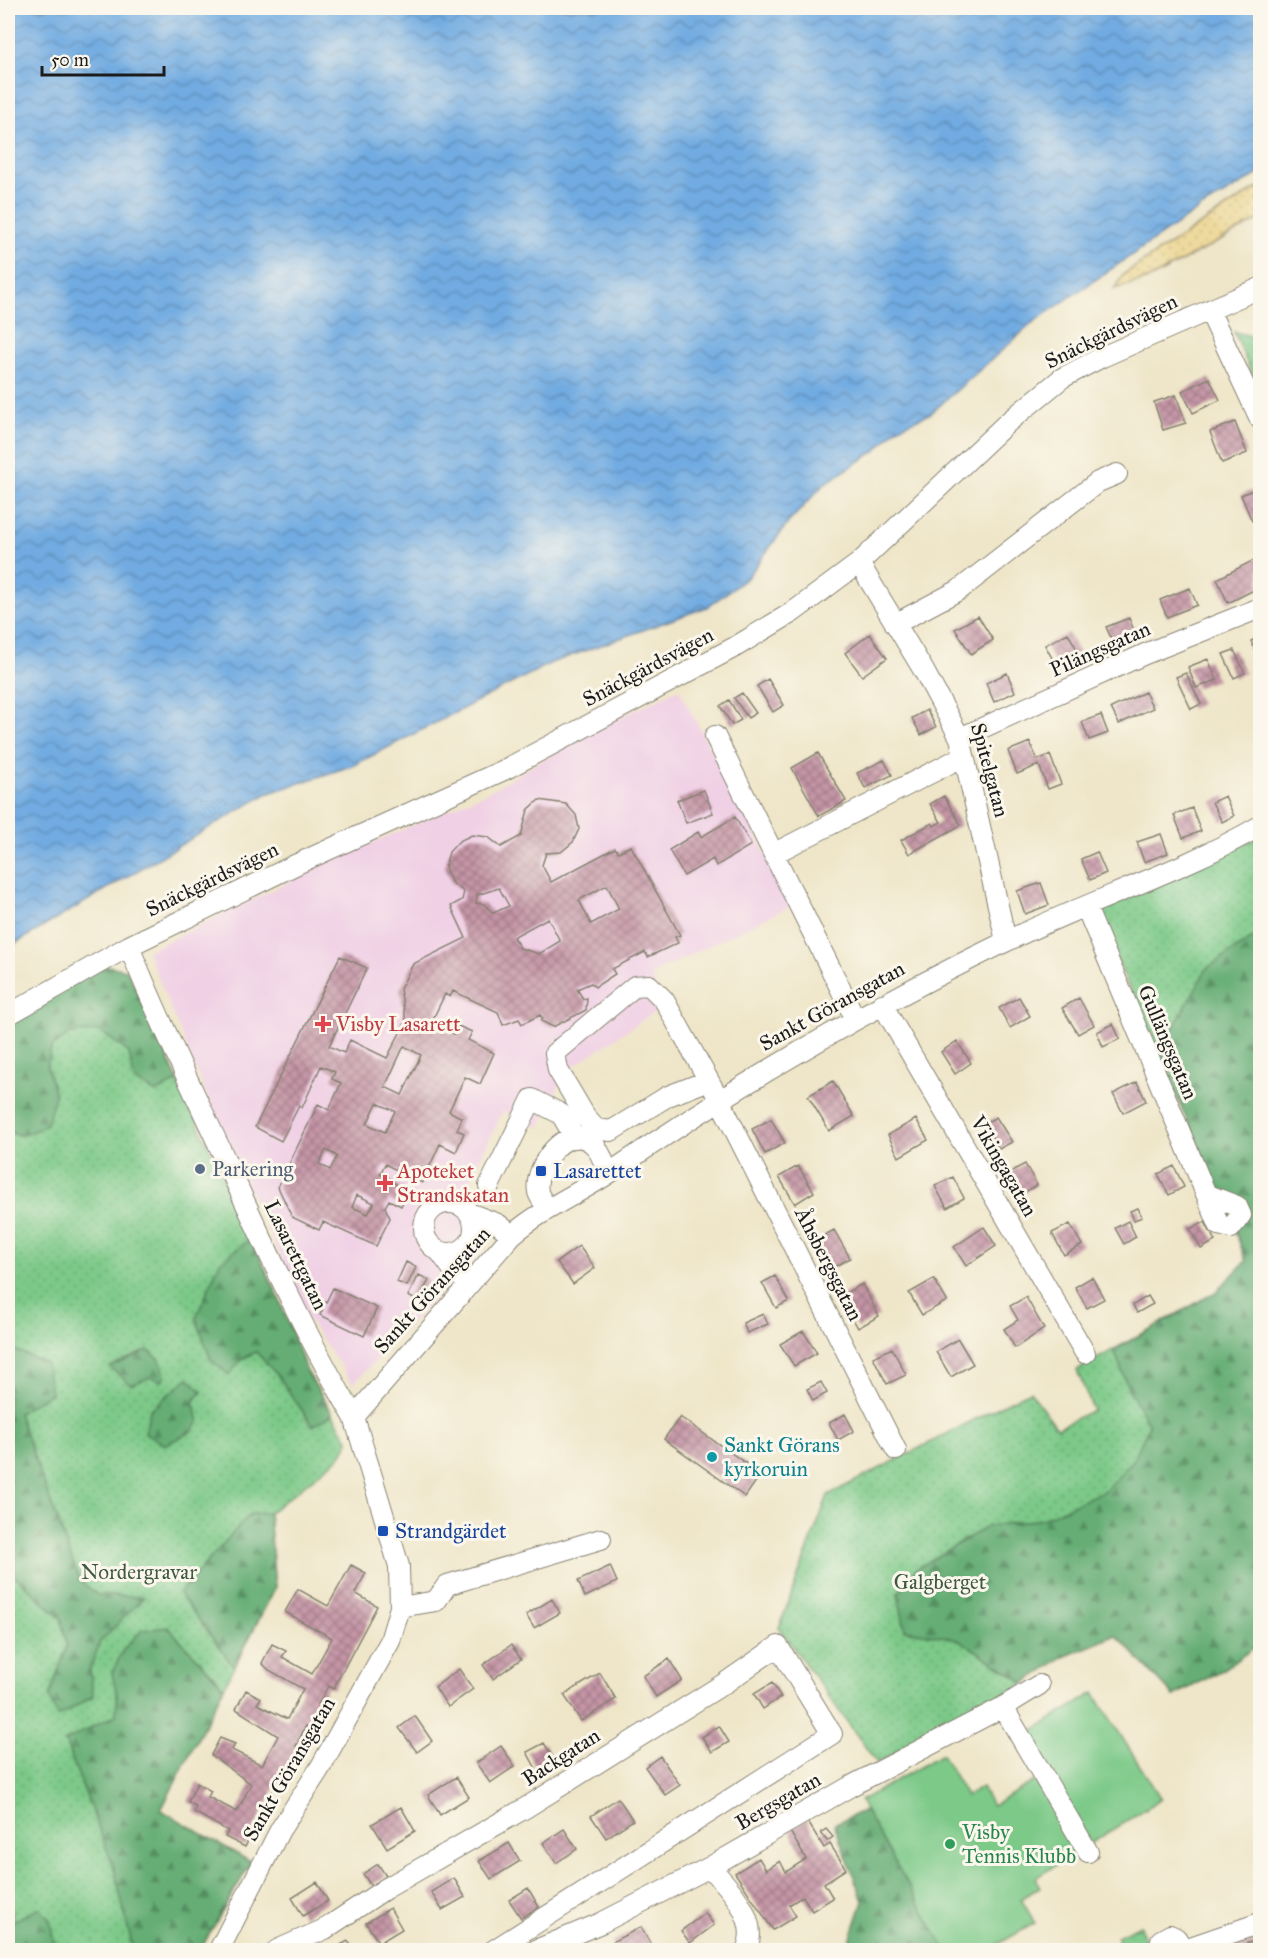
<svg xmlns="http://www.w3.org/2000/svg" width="1268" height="1958" viewBox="0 0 1268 1958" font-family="'IM FELL Great Primer',serif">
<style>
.built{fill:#f0d0e5}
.grass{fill:url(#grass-dots);stroke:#4c7252;stroke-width:1.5;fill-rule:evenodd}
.forest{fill:url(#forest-firs);stroke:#406448;stroke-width:1.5}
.sand{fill:url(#sand-dots);stroke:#857b5d;stroke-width:1.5}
.garden{fill:#7cc988;stroke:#4c7252;stroke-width:1.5}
.water{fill:url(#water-waves);stroke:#46647e;stroke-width:1.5}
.building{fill:url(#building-cross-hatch);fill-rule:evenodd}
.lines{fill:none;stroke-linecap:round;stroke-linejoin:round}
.minor-casing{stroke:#868172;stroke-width:22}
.minor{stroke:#fff;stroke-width:20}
.health-dot{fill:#e0444e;stroke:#fbf7ec;stroke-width:2}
.service-dot{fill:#5c6f8a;stroke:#fbf7ec;stroke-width:2}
.transit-dot{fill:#1a4fb4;stroke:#fbf7ec;stroke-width:2}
.culture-dot{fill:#0f9aa8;stroke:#fbf7ec;stroke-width:2}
.leisure-dot{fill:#2e9e5b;stroke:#fbf7ec;stroke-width:2}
.labels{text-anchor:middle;stroke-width:6;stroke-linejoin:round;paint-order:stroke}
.street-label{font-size:21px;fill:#1c1c1c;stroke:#fbf7ec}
.health-label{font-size:21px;fill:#be3a42;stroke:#fbf7ec;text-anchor:start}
.service-label{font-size:21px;fill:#4e5e75;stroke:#fbf7ec;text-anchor:start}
.transit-label{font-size:21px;fill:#164399;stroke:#fbf7ec;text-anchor:start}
.culture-label{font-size:21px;fill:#0d838f;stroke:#fbf7ec;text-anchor:start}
.park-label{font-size:21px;fill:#3e5942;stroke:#fbf7ec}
.leisure-label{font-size:21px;fill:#27864d;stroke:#fbf7ec;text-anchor:start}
</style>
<defs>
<pattern id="grass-dots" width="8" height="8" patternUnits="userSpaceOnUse" patternTransform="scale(1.5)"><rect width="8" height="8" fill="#7cc988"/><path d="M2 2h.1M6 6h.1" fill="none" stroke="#6bac75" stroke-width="1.8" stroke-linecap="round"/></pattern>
<pattern id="forest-firs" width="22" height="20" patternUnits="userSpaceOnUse" patternTransform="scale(1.5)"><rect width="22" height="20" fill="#65ad74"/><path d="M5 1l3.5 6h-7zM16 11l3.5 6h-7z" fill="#528c5e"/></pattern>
<pattern id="sand-dots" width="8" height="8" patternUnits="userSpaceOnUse" patternTransform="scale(1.5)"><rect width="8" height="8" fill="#eeda9e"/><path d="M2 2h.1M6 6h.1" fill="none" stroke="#ccba88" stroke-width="1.8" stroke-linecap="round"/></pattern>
<pattern id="water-waves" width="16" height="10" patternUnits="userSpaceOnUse" patternTransform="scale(1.5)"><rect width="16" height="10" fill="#71abe1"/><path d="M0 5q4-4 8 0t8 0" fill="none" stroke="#5c8ab6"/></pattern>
<pattern id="building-cross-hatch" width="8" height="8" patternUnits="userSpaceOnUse" patternTransform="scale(1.5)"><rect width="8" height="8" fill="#c595a6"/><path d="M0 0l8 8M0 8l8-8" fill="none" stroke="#9f7986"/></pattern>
</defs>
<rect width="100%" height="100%" fill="#fbf7ec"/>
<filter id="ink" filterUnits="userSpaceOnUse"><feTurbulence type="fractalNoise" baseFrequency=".0167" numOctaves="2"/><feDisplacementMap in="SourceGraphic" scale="12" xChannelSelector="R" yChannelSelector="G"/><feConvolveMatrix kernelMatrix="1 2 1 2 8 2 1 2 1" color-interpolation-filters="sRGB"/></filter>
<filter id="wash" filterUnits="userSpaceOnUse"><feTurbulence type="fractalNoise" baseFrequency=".008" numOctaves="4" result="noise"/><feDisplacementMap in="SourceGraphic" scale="24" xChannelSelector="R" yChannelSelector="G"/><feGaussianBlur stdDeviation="1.35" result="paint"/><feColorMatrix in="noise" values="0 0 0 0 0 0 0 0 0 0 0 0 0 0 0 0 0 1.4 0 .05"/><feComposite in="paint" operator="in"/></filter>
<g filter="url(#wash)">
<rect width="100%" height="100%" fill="#efe6c9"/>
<path class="built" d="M679 689 793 905 651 974 662 1007 565 1072 540 1128 503 1111 463 1194 509 1221 353 1384 308 1319 203 1087 147 951 332 861 488 792 598 728Z"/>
<path class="grass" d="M1234 332 1252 336 1259 381 1257 387Z
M1260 836V1643L1224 1669 1174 1696 1116 1635 1061 1658 1025 1683 877 1763 779 1628 828 1495 1030 1391 1057 1428 1093 1410 1077 1370 1216 1292 1246 1261 1232 1221 1096 912Z
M127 970 278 1296 307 1372 349 1441 340 1457 269 1513 275 1588 161 1810 251 1862 200 1950H8V1923L13 1917 11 1908 8 1906V1019ZM188 1379 202 1391 193 1401 150 1410Z
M1140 1925 1147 1950H1123L1117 1936Z"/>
<path class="forest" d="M1260 933V1643L1224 1669 1174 1696 1116 1635 1061 1658 1025 1683 958 1639 905 1630 898 1594 916 1569 988 1526 1042 1519 1106 1490 1134 1459 1149 1425 1129 1390 1114 1350 1216 1292 1246 1261 1232 1221 1158 1055 1207 968Z
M103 965 127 970 178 1081 156 1093 134 1080 129 1053 100 1031 70 1034 52 1047 47 1066 55 1095 47 1124C33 1131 23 1140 8 1131V1019Z
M251 1239 278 1296 307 1372 333 1414 313 1426 278 1376 256 1352 242 1359 229 1375 211 1360 196 1318 220 1262Z
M8 1347 46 1363 51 1393 18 1413 80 1581 98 1595 144 1597 100 1642 90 1669 93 1696 58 1717 49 1697 67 1646 61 1618 8 1570V1524L15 1515 8 1486Z
M148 1350 160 1360 165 1376 162 1381 151 1377 131 1385 110 1367Z
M188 1378 202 1391 193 1402 199 1421 191 1432 165 1445 145 1433 150 1410Z
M269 1513 275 1588 234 1667 179 1593 250 1514Z
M168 1627 224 1687 161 1810 251 1862 200 1950H133L114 1868 65 1741 116 1715 117 1694 112 1673 123 1650 142 1630Z
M865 1810 946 1950H838L849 1943 863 1901 834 1824Z
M40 1908 50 1920 54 1942 47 1950H8V1923Z"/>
<path class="sand" d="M1260 186V219L1151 278 1114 289 1124 274Z"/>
<path class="garden" d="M1094 1693 1161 1799 1090 1844 1025 1735Z
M942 1754 966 1796 982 1787 992 1806 1036 1780 1079 1851 1035 1878 1040 1887 1021 1899 1035 1923 988 1950H946L860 1801Z"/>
<path class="water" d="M8 8H1260V173L1201 208 1035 321 931 413 897 428 877 450 824 484 788 523 747 578 707 607 551 663 354 765 266 794 8 948Z"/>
<g id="blocks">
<path class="building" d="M1209 378 1220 400 1193 413 1182 391Z
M1176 395 1186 423 1163 430 1154 402Z
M1235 422 1247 453 1222 463 1210 432Z
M1260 487V518L1252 521 1241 495Z
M1260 557V587L1228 603 1217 579Z
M1190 588 1197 605 1167 617 1160 600Z
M978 616 993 640 971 654 955 629Z
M1129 618 1135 633 1113 642 1106 627Z
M1068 633 1081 657 1058 669 1045 645Z
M870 634 887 658 862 676 845 653Z
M1260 637V657L1258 658 1251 641Z
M1234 650 1245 673 1234 678 1223 654Z
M1208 659 1217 680 1196 688 1188 667Z
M1007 673 1015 692 994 702 986 683Z
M1186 673 1201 704 1191 709 1176 677Z
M768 679 784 705 773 712 757 686Z
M1145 692 1153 708 1119 724 1111 708Z
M742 693 756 713 748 718 734 698Z
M729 700 741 720 732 725 720 706Z
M927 710 936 727 921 735 912 718Z
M1101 715 1108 733 1089 740 1082 722Z
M1030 742 1037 760 1050 755 1061 784 1048 789 1039 765 1017 774 1008 751Z
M818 753 846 801 819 816 792 768Z
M884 760 892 775 865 788 857 773Z
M704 790 713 813 686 823 677 800Z
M944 796 961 825 909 854 901 840 932 823 934 826 941 822 930 804Z
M1225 796 1234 816 1222 822 1212 802Z
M539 800 566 804 576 815 579 829 573 842 561 852 546 853 542 865 551 882 615 848 618 852 631 846 680 935 675 937 678 943 648 957 645 952 612 969 615 974 595 987 591 983 577 989 583 999 587 998 586 1010 553 1027 541 1021 543 1019 540 1015 522 1024 519 1019 503 1025 498 1012 453 991 450 997 445 994 431 1023 454 1034 458 1026 472 1032 468 1040 494 1053 480 1084 465 1077 449 1111 462 1118 457 1130 464 1133 456 1152 440 1144 422 1183 385 1164 380 1174 408 1192 401 1206 389 1200 385 1207 390 1218 376 1246 323 1222 319 1230 292 1217 278 1187 318 1104 329 1110 341 1083 332 1079 335 1072 321 1066 302 1108 299 1106 281 1141 255 1127 340 956 367 968 329 1046 344 1053 350 1040 387 1058 406 1021 400 989 413 964 466 938 451 906 462 900 464 892 451 882 445 867 449 852 459 841 472 835 488 837 501 847 521 836 528 810ZM607 885 619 909 591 924 579 900ZM499 888 509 906 493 913 484 904 476 903 477 895ZM548 918 560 941 539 954 520 948 513 937ZM404 1046 421 1055 402 1095 385 1087ZM377 1103 395 1111 385 1132 367 1124ZM326 1150 337 1156 330 1170 319 1164ZM357 1195 374 1203 368 1214 352 1207Z
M1192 808 1201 831 1183 838 1174 815Z
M735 817 751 845 716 866 713 859 684 876 669 850 698 832 701 837Z
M1161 834 1168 853 1144 862 1137 842Z
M1097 852 1106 873 1090 880 1081 859Z
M1041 883 1049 905 1025 914 1017 891Z
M1019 997 1030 1016 1010 1028 999 1008Z
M1079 998 1094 1025 1078 1034 1062 1008Z
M1113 1024 1120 1039 1103 1047 1097 1032Z
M957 1041 971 1063 955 1074 941 1052Z
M833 1081 854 1116 829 1131 808 1096Z
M1137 1082 1146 1101 1123 1113 1113 1094Z
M996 1117 1012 1142 999 1149 984 1124Z
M771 1119 785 1143 765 1154 752 1129Z
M916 1119 928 1140 899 1157 888 1135Z
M1025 1164 1037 1185 1020 1195 1008 1173Z
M798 1166 814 1192 795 1204 779 1177Z
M1174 1166 1184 1187 1169 1195 1158 1174Z
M953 1177 964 1198 947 1208 935 1186Z
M1138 1208 1142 1217 1134 1220 1130 1211Z
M1128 1221 1136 1237 1124 1244 1115 1228Z
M1205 1222 1215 1241 1201 1249 1190 1229Z
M1070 1224 1082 1245 1064 1255 1052 1233Z
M984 1227 996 1246 966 1266 954 1247Z
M834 1230 850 1258 829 1270 812 1242Z
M579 1246 595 1268 573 1284 557 1262Z
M406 1262 416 1267 407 1286 397 1282Z
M419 1275 429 1280 418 1301 408 1296Z
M775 1276 789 1301 776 1308 762 1283Z
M1092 1277 1104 1299 1087 1308 1075 1287Z
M934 1279 947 1301 922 1315 909 1293Z
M862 1284 879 1316 858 1328 840 1296Z
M333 1288 377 1308 364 1336 320 1315Z
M1148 1296 1153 1304 1137 1313 1133 1305Z
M1026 1297 1044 1329 1015 1348 1004 1329 1018 1320 1010 1306Z
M763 1314 768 1324 747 1333 743 1323Z
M803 1331 817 1353 794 1366 780 1344Z
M958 1339 973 1364 951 1377 936 1352Z
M892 1348 906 1375 887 1384 873 1357Z
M821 1382 827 1393 813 1401 807 1389Z
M845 1414 854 1431 838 1440 829 1423Z
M680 1417 761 1474 745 1497 664 1439Z
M351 1565 366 1573 355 1593 377 1606 333 1689 328 1686 318 1705 320 1707 310 1728 306 1726 296 1746 301 1749 283 1781 279 1779 245 1847 225 1837 228 1831 194 1812 196 1806 188 1802 197 1783 211 1791 208 1797 237 1812 251 1784 211 1755 220 1738 235 1744 232 1750 262 1765 278 1736 236 1709 246 1690 261 1698 257 1704 287 1719 303 1689 269 1670 262 1663 272 1644 286 1651 282 1657 312 1674 332 1638 285 1612 298 1589 328 1606Z
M610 1566 617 1582 585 1597 578 1581Z
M552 1599 560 1613 534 1628 526 1615Z
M511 1645 521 1659 493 1679 483 1665Z
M669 1659 682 1680 656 1697 643 1676Z
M459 1669 473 1689 448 1707 435 1687Z
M600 1673 616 1699 581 1721 564 1695Z
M772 1683 781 1697 763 1709 754 1694Z
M415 1716 432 1741 417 1752 399 1728Z
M719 1726 729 1742 712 1752 702 1737Z
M544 1743 557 1764 539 1774 527 1752Z
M501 1746 515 1766 490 1783 476 1763Z
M660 1756 680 1785 665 1795 645 1767Z
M456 1777 469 1797 440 1815 428 1795Z
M618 1798 633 1820 606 1838 591 1816Z
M401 1807 415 1831 387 1848 372 1824Z
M806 1819 824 1848 830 1844 846 1869 824 1883 833 1898 812 1911 803 1896 789 1905 796 1916 773 1930 735 1873 759 1858 766 1870 780 1861 786 1872 806 1859 789 1830Z
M564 1829 577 1849 556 1863 543 1843Z
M826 1829 833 1837 827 1841 821 1833Z
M509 1843 520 1861 491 1879 479 1861Z
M378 1864 386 1876 371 1886 363 1874Z
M454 1878 465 1897 442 1910 431 1892Z
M317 1882 328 1901 303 1916 292 1898Z
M528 1888 539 1907 521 1918 509 1900Z
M8 1906 11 1907 13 1917 8 1923Z
M390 1908 402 1929 379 1943 366 1923Z
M705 1913 714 1925 690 1943 681 1931Z
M641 1927 651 1945 640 1950H617L612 1942Z
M1260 1939V1950H1235L1234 1947Z
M348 1941 354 1950H331Z"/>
</g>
</g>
<g filter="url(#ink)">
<use href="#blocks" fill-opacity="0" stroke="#868172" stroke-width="1.5"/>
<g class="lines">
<defs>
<path id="minor" d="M1209 310 1260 419
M859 563 924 671 960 738 1006 941
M895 624 959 590 1098 482 1117 474
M715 736 855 1018
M960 738 1145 654 1260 608
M775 853 964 756
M1086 907 1219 1225 1231 1228 1241 1215 1237 1206 1206 1194
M129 946C158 1019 193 1090 226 1161 266 1248 305 1335 354 1417
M882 1004 1085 1353
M8 1015 129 946 297 864 504 770 735 647 793 612 859 563 1007 423 1062 378 1102 357 1260 288
M707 1081 668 1096 611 1131 596 1129 587 1119 558 1070 555 1053 635 986 649 985 664 1000 719 1099 896 1450
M489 1186 532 1099 561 1114 575 1138
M424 1228a25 25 0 1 1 50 0a25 25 0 1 1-50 0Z
M548 1209C545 1204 539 1197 538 1192 533 1167 567 1120 593 1144 601 1151 604 1164 608 1174
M469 1213 498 1224 512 1235
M440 1252 454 1271 469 1284
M400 1607 436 1601 447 1585 601 1539
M1003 1707 1088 1852
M710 1867C729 1887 761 1921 746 1950
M219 1950 280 1830 320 1768 390 1641 400 1607 399 1566 354 1417 512 1235C542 1209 578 1194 611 1172 737 1085 867 1009 1005 942 1088 901 1179 873 1260 826
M277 1950 325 1929 385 1889 527 1807 725 1683 778 1646 832 1734 494 1950
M536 1950 601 1923 710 1867 851 1786 1003 1707 1039 1685
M1159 1950 1161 1940 1170 1935 1176 1938 1185 1949
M1182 1950 1260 1923"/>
</defs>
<use href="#minor" class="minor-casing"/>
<use href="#minor" class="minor"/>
</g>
</g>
<g class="health-dot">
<path d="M320 1015h6v6h6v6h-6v6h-6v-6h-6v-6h6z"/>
<path d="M382 1174h6v6h6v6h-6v6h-6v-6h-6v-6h6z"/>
</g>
<circle class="service-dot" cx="200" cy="1169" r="6"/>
<g class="transit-dot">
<rect x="535" y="1165" width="12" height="12" rx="3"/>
<rect x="377" y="1525" width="12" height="12" rx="3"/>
</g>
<circle class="culture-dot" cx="712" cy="1457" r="6"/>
<circle class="leisure-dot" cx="950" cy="1844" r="6"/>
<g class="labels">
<g class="street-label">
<text transform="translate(1111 331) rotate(-26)" y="7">Snäckgärdsvägen</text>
<text transform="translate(1100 649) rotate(-24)" y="7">Pilängsgatan</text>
<text transform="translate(648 667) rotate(-28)" y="7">Snäckgärdsvägen</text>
<text transform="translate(990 770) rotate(75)" y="7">Spitelgatan</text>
<text transform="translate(212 879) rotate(-26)" y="7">Snäckgärdsvägen</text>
<text transform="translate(832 1006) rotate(-29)" y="7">Sankt Göransgatan</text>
<text transform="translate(1168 1042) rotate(67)" y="7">Gullängsgatan</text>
<text transform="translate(1004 1166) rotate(60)" y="7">Vikingagatan</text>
<text transform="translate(296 1255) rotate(64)" y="7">Lasarettgatan</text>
<text transform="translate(829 1264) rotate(63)" y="7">Åhsbergsgatan</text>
<text transform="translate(432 1290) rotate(-48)" y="7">Sankt Göransgatan</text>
<text transform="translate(561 1757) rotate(-33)" y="7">Backgatan</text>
<text transform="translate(289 1769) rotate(-60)" y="7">Sankt Göransgatan</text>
<text transform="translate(778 1801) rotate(-30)" y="7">Bergsgatan</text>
</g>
<g class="health-label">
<text x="336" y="1031">Visby Lasarett</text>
<text x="397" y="1178">Apoteket<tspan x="397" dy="24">Strandskatan</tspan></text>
</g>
<g class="service-label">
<text x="212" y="1176">Parkering</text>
</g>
<g class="transit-label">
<text x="553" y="1178">Lasarettet</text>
<text x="395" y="1538">Strandgärdet</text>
</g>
<g class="culture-label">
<text x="724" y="1452">Sankt Görans<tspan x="724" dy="24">kyrkoruin</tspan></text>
</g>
<g class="park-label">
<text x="139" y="1579">Nordergravar</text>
<text x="940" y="1589">Galgberget</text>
</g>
<g class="leisure-label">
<text x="962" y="1839">Visby<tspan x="962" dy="24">Tennis Klubb</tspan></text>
</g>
</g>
<rect width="1268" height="1958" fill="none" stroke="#fbf7ec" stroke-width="30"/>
<path d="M42 66v9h122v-9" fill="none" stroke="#1c1c1c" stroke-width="3"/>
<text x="51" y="66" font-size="18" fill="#1c1c1c" stroke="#fbf7ec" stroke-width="4.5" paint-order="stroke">50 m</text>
</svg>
